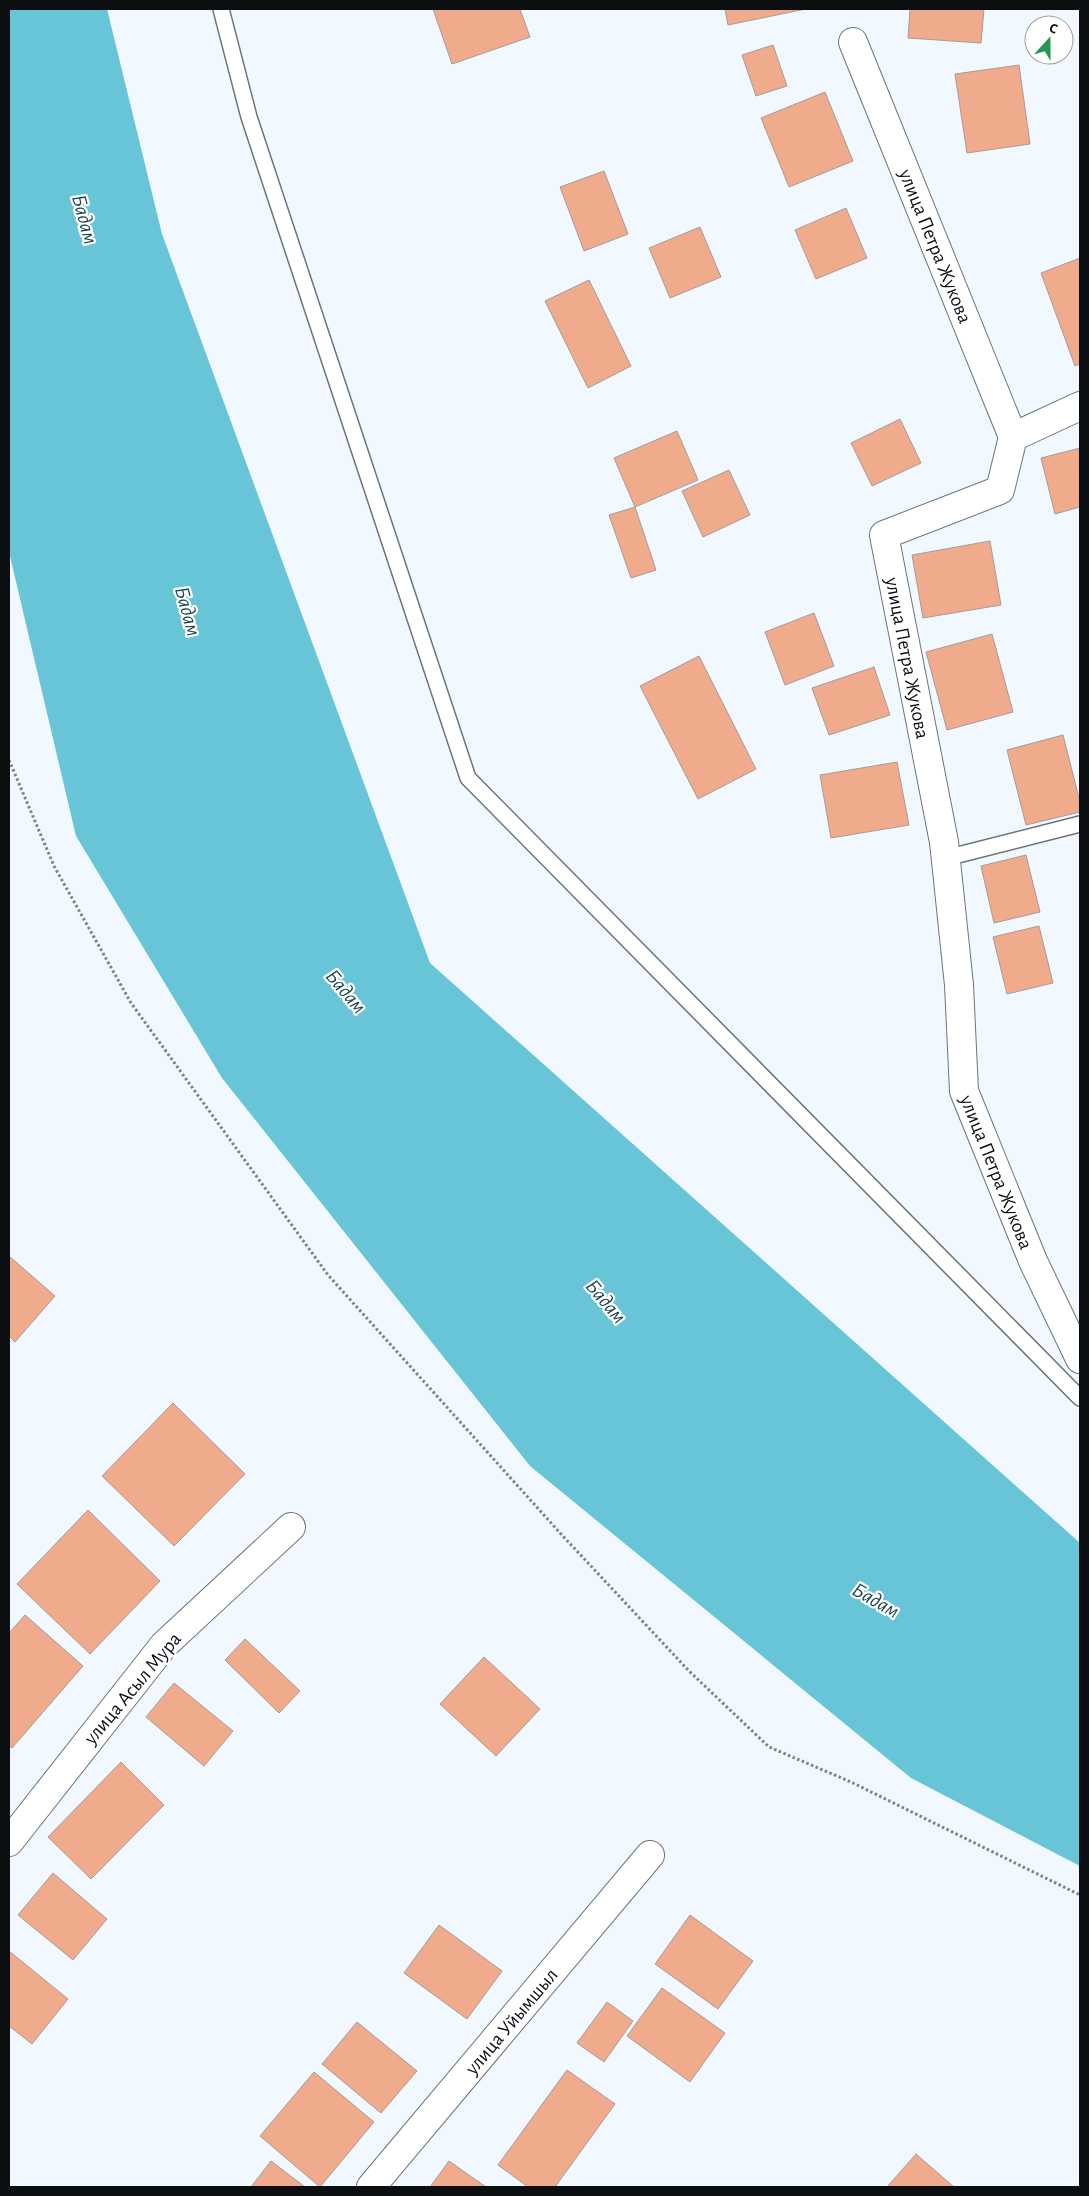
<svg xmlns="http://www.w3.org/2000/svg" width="1089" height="2196" viewBox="0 0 1089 2196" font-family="'Alegreya Sans',sans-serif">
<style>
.water{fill:#68c5d8}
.building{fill:#f0ab8c;stroke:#a69b96}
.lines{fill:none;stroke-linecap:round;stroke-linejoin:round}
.service-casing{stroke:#6c747b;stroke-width:18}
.minor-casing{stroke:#6c747b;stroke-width:30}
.path{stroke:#7d8287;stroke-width:3;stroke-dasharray:2.5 2.5;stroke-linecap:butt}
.service{stroke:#fff;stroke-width:15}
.minor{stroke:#fff;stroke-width:28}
.labels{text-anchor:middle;stroke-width:4.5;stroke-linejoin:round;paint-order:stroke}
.street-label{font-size:20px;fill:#0c0f12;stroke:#fff}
.water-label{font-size:21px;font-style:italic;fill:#1c464f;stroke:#fff}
</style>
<rect width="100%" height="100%" fill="#f1f8ff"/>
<path class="water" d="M9 9H107L162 234 430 963 1080 1543V1866L911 1778 530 1466 222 1078 76 836 9 552Z"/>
<path class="building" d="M433 9H520L530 37 452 64Z
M725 9H806L728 25Z
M910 9H984L981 43 908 38Z
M773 45 787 86 756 96 742 55Z
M1019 65 1030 144 967 153 955 74Z
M825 92 853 161 789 187 761 118Z
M604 171 628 234 584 251 560 187Z
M846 208 867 258 816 279 795 230Z
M700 227 721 277 670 298 649 248Z
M1080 258V364L1075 366 1041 273Z
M589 280 631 366 588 388 545 301Z
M900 419 921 463 872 486 851 443Z
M677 431 698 480 635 507 614 458Z
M1080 448V507L1055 514 1041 458Z
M729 470 750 515 703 537 682 491Z
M635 507 656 570 631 578 609 515Z
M990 541 1001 605 923 618 912 555Z
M814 613 834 666 785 685 765 632Z
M992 634 1013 712 947 730 926 652Z
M699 656 756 769 698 799 640 686Z
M874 667 890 715 829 735 812 688Z
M1063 735 1080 802V812L1026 825 1007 750Z
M897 762 909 825 831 838 820 775Z
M1026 855 1040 912 994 923 981 866Z
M1039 926 1053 983 1007 994 993 937Z
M9 1256 55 1296 15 1342 9 1336Z
M173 1403 245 1474 174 1546 102 1476Z
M88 1510 160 1581 90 1654 17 1584Z
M25 1615 83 1666 12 1748 9 1746V1633Z
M245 1639 300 1691 279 1713 225 1660Z
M484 1657 540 1709 496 1756 440 1704Z
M174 1683 233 1731 204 1766 146 1717Z
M121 1762 164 1805 91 1879 48 1837Z
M53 1873 107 1919 73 1960 18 1915Z
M690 1915 753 1961 718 2009 655 1964Z
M439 1925 502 1971 467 2019 404 1973Z
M9 1951 68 1999 32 2044 9 2026Z
M662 1988 725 2033 690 2082 627 2036Z
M607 2002 633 2021 604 2062 577 2043Z
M357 2022 417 2071 381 2113 322 2064Z
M567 2070 615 2104 555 2187H528L498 2165Z
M314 2072 374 2122 320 2187 260 2136Z
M916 2154 954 2187H887Z
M271 2161 305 2187H251Z
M449 2161 486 2187H430Z"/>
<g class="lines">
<defs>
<path id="service" d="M221 9 249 117 468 778 1080 1398
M946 858 1080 824"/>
<path id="minor" d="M853 42 1013 437 1000 490 884 535 944 842 959 985 964 1091 1033 1261 1080 1359
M1013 437 1080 406
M9 1842 164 1645 291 1527
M371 2187 650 1855"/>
</defs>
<use href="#service" class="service-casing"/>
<use href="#minor" class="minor-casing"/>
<path class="path" d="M9 760 54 866 131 1003 328 1275 561 1534 689 1671 769 1747 851 1782 1080 1895"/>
<use href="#service" class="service"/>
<use href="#minor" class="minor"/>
</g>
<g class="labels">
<g class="street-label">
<text transform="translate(936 246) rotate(68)" y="7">улица Петра Жукова</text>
<text transform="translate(908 658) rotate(79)" y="7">улица Петра Жукова</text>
<text transform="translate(997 1172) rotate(68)" y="7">улица Петра Жукова</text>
<text transform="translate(132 1688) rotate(-50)" y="7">улица Асыл Мура</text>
<text transform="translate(511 2021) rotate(-50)" y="7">улица Уйымшыл</text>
</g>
<g class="water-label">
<text transform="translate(85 219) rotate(75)" y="7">Бадам</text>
<text transform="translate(188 611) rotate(75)" y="7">Бадам</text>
<text transform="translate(346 991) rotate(50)" y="7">Бадам</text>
<text transform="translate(606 1301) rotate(50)" y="7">Бадам</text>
<text transform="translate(876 1600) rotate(30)" y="7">Бадам</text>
</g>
</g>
<rect width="1089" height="2196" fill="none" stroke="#0c0f12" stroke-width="20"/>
<g transform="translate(1049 40) rotate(21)"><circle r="24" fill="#ffffff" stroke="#9e9fa0"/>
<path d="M0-4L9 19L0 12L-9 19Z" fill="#229854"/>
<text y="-8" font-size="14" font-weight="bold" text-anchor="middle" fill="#0c0f12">С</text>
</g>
</svg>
